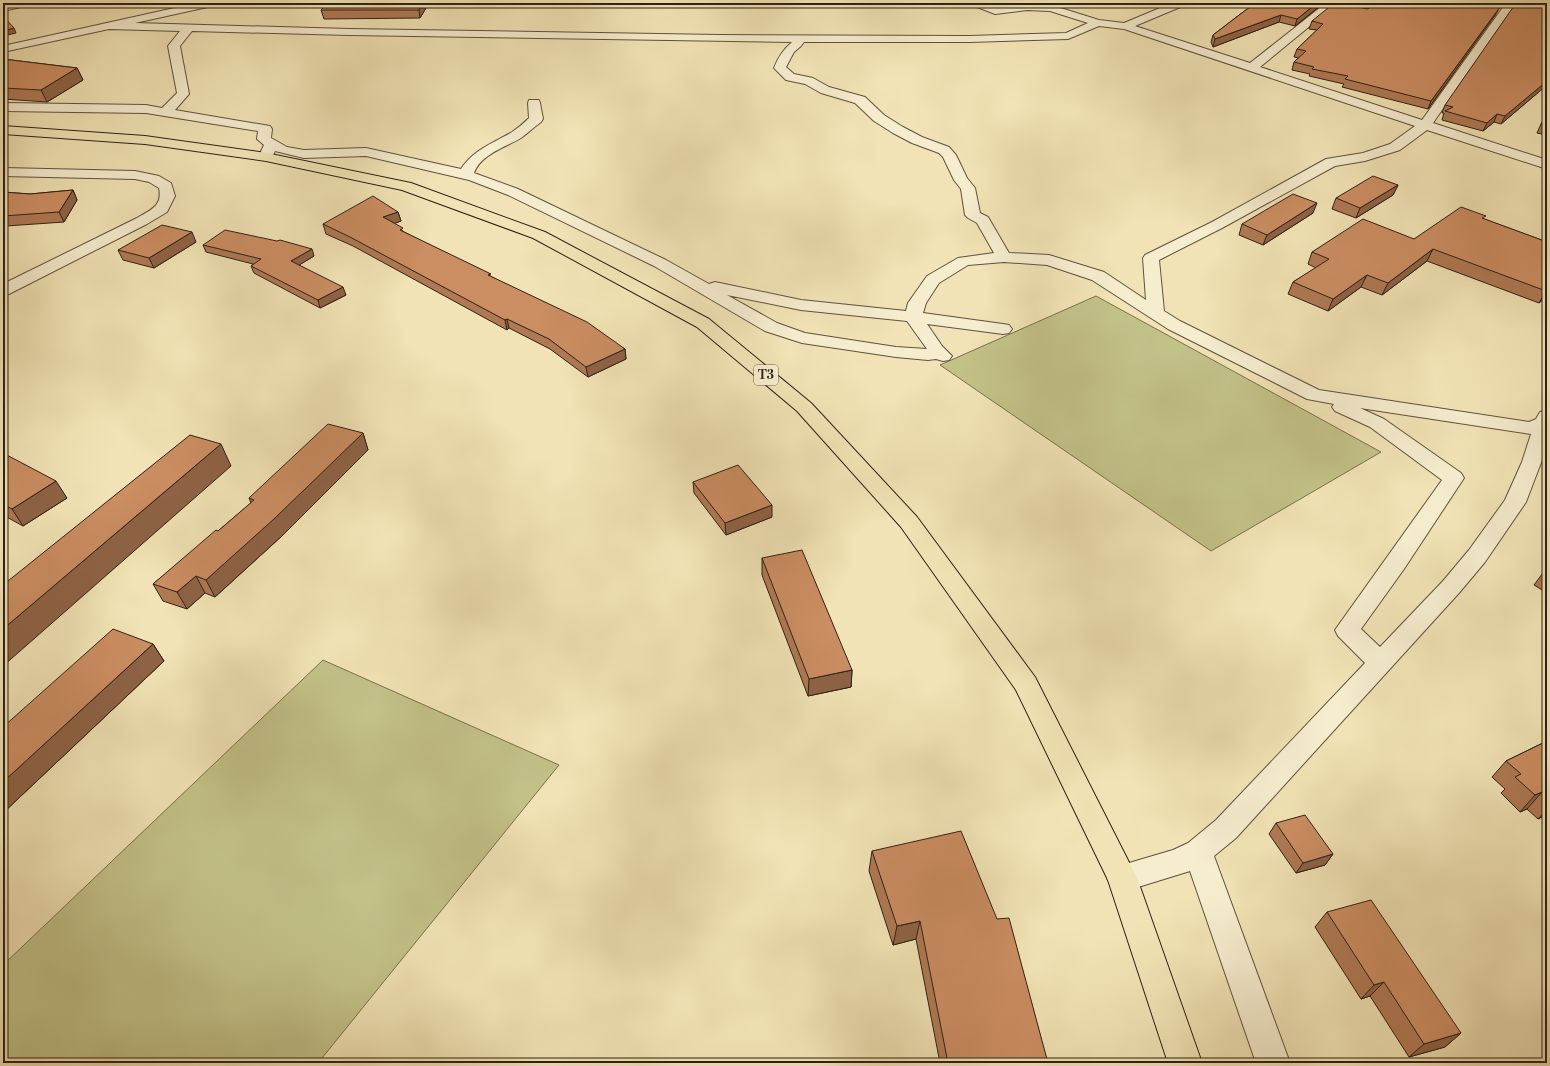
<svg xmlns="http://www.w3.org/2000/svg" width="1550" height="1066" viewBox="0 0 1550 1066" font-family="'Libre Bodoni',serif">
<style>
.green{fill:#c2c188;stroke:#78704e}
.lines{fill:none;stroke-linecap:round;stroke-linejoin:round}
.minor-casing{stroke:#5f513d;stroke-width:2}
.highway-casing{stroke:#2e2015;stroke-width:2}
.minor{fill:#f6edcf;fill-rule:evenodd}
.highway{fill:#f1e3b5;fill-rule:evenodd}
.wall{fill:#af7954;stroke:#2e2015}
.shaded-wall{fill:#8e6345;stroke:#2e2015}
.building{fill:#cb8d62;stroke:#2e2015}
.labels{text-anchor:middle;stroke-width:3.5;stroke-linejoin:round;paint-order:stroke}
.shield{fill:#f6edcf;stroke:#6a5e4d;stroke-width:1}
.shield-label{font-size:12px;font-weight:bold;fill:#2e2015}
</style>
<rect width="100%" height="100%" fill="#f1e3b5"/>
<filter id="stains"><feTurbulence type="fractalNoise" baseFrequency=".005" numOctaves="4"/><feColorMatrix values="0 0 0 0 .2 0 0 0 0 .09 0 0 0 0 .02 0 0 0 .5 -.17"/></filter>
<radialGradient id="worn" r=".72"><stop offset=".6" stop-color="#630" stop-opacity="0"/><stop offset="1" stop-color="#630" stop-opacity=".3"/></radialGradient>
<path class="green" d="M1096 296 1381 452 1211 551 940 365Z
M323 660 559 765 318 1063H3V965Z"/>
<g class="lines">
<defs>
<path id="minor" d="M11 3H31L30 5 3 11V5Z
M197 3H217L212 6 135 23 349 29 719 35 969 36 1066 33 1088 23 1050 11 1027 10 995 14 972 5 971 3H985L996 8 1027 4 1051 5 1099 20 1124 23 1172 3H1186L1185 5 1135 26 1250 63 1326 3H1338L1260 67 1422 120 1506 3H1516L1433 123 1547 160V169L1427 130 1400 150 1365 161 1335 166 1222 228 1159 260 1164 311 1180 321 1319 390 1529 422 1536 419 1540 412 1547 410V447L1526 502 1485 562 1459 593 1236 838 1214 856 1290 1063H1256L1190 871 1122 892 1112 888 1107 878 1112 868 1173 850 1188 843 1216 820 1365 663 1338 636 1335 630 1442 480 1370 427 1335 411 1332 407 1334 404 1307 399 1168 329 1092 280 1047 265 1004 262 968 265 939 283 926 303 923 313 1003 324 1009 325 1012 329 1009 333 1003 334 927 324 942 346 952 356 949 360 943 361 936 359 928 360 896 357 802 343 765 331 654 266 508 195 469 180 366 156 304 158 275 151 271 159 266 160 261 159 259 156 264 145 257 139 258 131 146 113 3 111V103L146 105 162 108 177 93 168 46 180 31 109 29 3 52V46ZM1099 26 1124 29 1415 126 1390 144 1363 153 1326 159 1212 222 1145 255 1143 258 1146 300 1104 272 1049 255 1009 253 988 217 980 213 975 188 967 178 956 155 949 147 922 137 903 127 884 115 865 97 829 87 813 78 794 74 786 67 794 52 801 46 804 42H969L1068 39ZM192 31 349 35 792 42C784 49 778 57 774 68L786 80 805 84 821 93 855 103 874 121 893 133 912 143 939 153 943 157 954 180 961 189 965 215 968 218 977 223 994 253 958 258 927 276 908 303 906 311 801 300 715 282 709 284 666 260 518 189 474 173C481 154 506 147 521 138 528 133 534 127 541 122L543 119 540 103 539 100H529L528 103 529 118C524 123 518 128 512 132 493 143 473 150 461 169L366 148 304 150 287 147 271 138 272 129 270 126 175 110 189 94 180 46ZM727 295 801 310 907 321 927 349 896 347 805 333 777 323ZM1360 408 1531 434 1522 462 1505 500 1469 550 1443 581 1380 647 1361 629 1404 569 1464 478 1461 473 1384 419Z
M3 168 135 171 159 176 171 183 175 196 167 212 147 224 9 294 3 295V284L137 218C150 210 163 206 159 188L149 182 135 179 3 176Z"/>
<path id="highway" d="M3 126 145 136 266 153 411 183 545 232 709 319 811 403 917 517 1035 677 1137 878 1202 1063H1168L1108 880 1016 690 901 527 797 411 697 327 533 238 402 190 266 161 145 144 3 134Z"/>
</defs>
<use href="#minor" class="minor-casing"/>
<use href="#highway" class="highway-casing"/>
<use href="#minor" class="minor"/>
<use href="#highway" class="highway"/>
</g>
<path class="wall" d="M328 3H429L420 18 324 19 321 10Z
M1255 3H1321L1320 6 1295 26 1279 22 1213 47 1211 42 1213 35Z
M1482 3H1505L1502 6Z
M1547 3V85L1501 124 1494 122 1483 131 1442 120 1444 113H1442L1445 105Z
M1368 9 1496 14 1428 109 1342 87 1344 84 1309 76 1310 74 1292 70 1294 62 1299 58 1294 57 1297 49 1317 30 1309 29 1312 21Z
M3 59 77 68 83 80 47 102 3 99Z
M1547 115V135L1537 133 1541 124Z
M1398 185 1393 195 1356 218 1332 209 1336 198Z
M73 190 77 200 64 222 6 226 3 228V192L30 194Z
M398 212 401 221 394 223 404 232 492 277 625 349 626 359 588 377 550 349 509 328 507 330 353 246 326 234 323 224Z
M1313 213 1263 245 1239 235 1242 224Z
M1484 219 1547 242V296L1539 303 1427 261 1382 295 1361 287 1328 311 1288 294 1293 282 1316 268 1308 264 1312 252 1414 239Z
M196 242 154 268 123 260 118 250Z
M203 245 314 256 299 265 346 295 320 308 254 273 251 266 253 264 206 252Z
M363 433 368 450 283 535 215 597 205 593 187 609 163 601 153 584 218 531 251 503 249 498Z
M3 453 67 498 23 526 3 515Z
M693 482 772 517 726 535 694 493Z
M762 558 852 670 851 687 808 696 762 575Z
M1547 568V593L1534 585 1545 570Z
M153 644 164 661 3 813V727Z
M1547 741V814L1538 819 1527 809 1520 812 1501 793 1505 789 1492 777 1506 761Z
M1276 823 1333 854 1325 865 1296 873 1269 834Z
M872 851 997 919 1048 1063H940L916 939 893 945 869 871Z
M1327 912 1461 1033 1445 1047 1409 1057 1370 996 1361 999 1315 927Z"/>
<path class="shaded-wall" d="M422 3H429L420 18 419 10Z
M1317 3H1321L1320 6 1295 26 1297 19Z
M1500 7 1496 14 1428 109 1431 101Z
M1281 15 1279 22 1213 47 1215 39Z
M14 28 16 33 3 36V31Z
M77 68 83 80 47 102 41 90Z
M1547 81V85L1501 124 1505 116Z
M1497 114 1494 122 1483 131 1487 123Z
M1398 185 1393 195 1356 218 1360 208Z
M73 190 77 200 64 222 59 212Z
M1317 203 1313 213 1263 245 1267 235Z
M398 212 401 221 386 227 383 217Z
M3 220 6 226 3 228Z
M192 232 196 242 154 268 149 258Z
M312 249 314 256 294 268 291 261Z
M1433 249 1427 261 1382 295 1388 283Z
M1367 275 1361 287 1328 311 1333 299Z
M343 287 346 295 320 308 318 300Z
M1547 290V296L1539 303 1546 291Z
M507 319 509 328 507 330 505 320Z
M625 349 626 359 588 377 586 367Z
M363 433 368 450 283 535 215 597 206 580Z
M221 444 231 466 3 666V629Z
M56 481 67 498 23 526 12 509Z
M772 505V517L726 535 725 523Z
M196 576 205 593 187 609 177 592Z
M153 644 164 661 3 813V782Z
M852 670 851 687 808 696 809 679Z
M1542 792 1527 809 1520 812 1535 795Z
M1547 809V814L1538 819Z
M1333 854 1325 865 1296 873 1303 863Z
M920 921 916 939 893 945 897 926Z
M1384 982 1370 996 1361 999 1374 985Z
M1461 1033 1445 1047 1409 1057 1424 1044Z"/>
<path class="building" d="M328 3H422L419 10H321Z
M1255 3H1317L1297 19 1281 15 1215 39 1213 35Z
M1334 3H1340L1368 9 1374 3H1473L1500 7 1431 101 1345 79 1348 76 1312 69 1314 67 1294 62 1306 51 1297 49 1323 24 1312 21Z
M1516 3H1547V81L1505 116 1497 114 1487 123 1445 111 1453 107 1445 105Z
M3 16 14 28 3 31Z
M3 59 77 68 41 90 3 88Z
M1547 115V126L1541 124Z
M1373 176 1398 185 1360 208 1336 198Z
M73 190 59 212 3 216V192L30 194Z
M1293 194 1317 203 1267 235 1242 224Z
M373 196 398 212 383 217 403 228 400 230 491 274 488 275 507 284 587 322 625 349 586 367 549 339 507 319 505 320 350 237 323 224Z
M1461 207 1486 216 1482 218 1547 242V290L1546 291 1433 249 1388 283 1367 275 1333 299 1293 282 1329 259 1312 252 1363 219 1414 239Z
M162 225 192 232 149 258 118 250Z
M225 230 277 241 280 240 312 249 291 261 343 287 318 300 251 266 261 259 203 245Z
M328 424 363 433 275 518 206 580 196 576 177 592 153 584 216 530 218 531 254 500 249 498Z
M190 435 221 444 3 629V585Z
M3 453 56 481 12 509 3 504Z
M738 465 772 505 725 523 693 482Z
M802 550 852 670 809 679 762 558Z
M113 629 153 644 3 782V751L7 747 3 746V727Z
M1547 741V797L1542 792 1535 795 1515 777 1521 774 1506 761Z
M1305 815 1333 854 1303 863 1276 823Z
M961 831 997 919 1009 918 1048 1063H948L920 921 897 926 872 851Z
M1371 900 1461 1033 1424 1044 1384 982 1374 985 1327 912Z"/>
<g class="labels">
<rect class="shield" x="754" y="365" width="24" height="20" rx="3"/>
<g class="shield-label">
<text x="766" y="379">T3</text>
</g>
</g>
<rect width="1550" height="1066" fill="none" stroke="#f1e3b5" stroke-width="16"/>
<rect x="4" y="4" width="1542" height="1058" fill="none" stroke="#2e2015" stroke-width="2"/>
<rect x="8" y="8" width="1534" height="1050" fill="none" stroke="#2e2015"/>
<rect width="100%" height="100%" filter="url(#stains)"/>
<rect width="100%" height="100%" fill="url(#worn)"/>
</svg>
